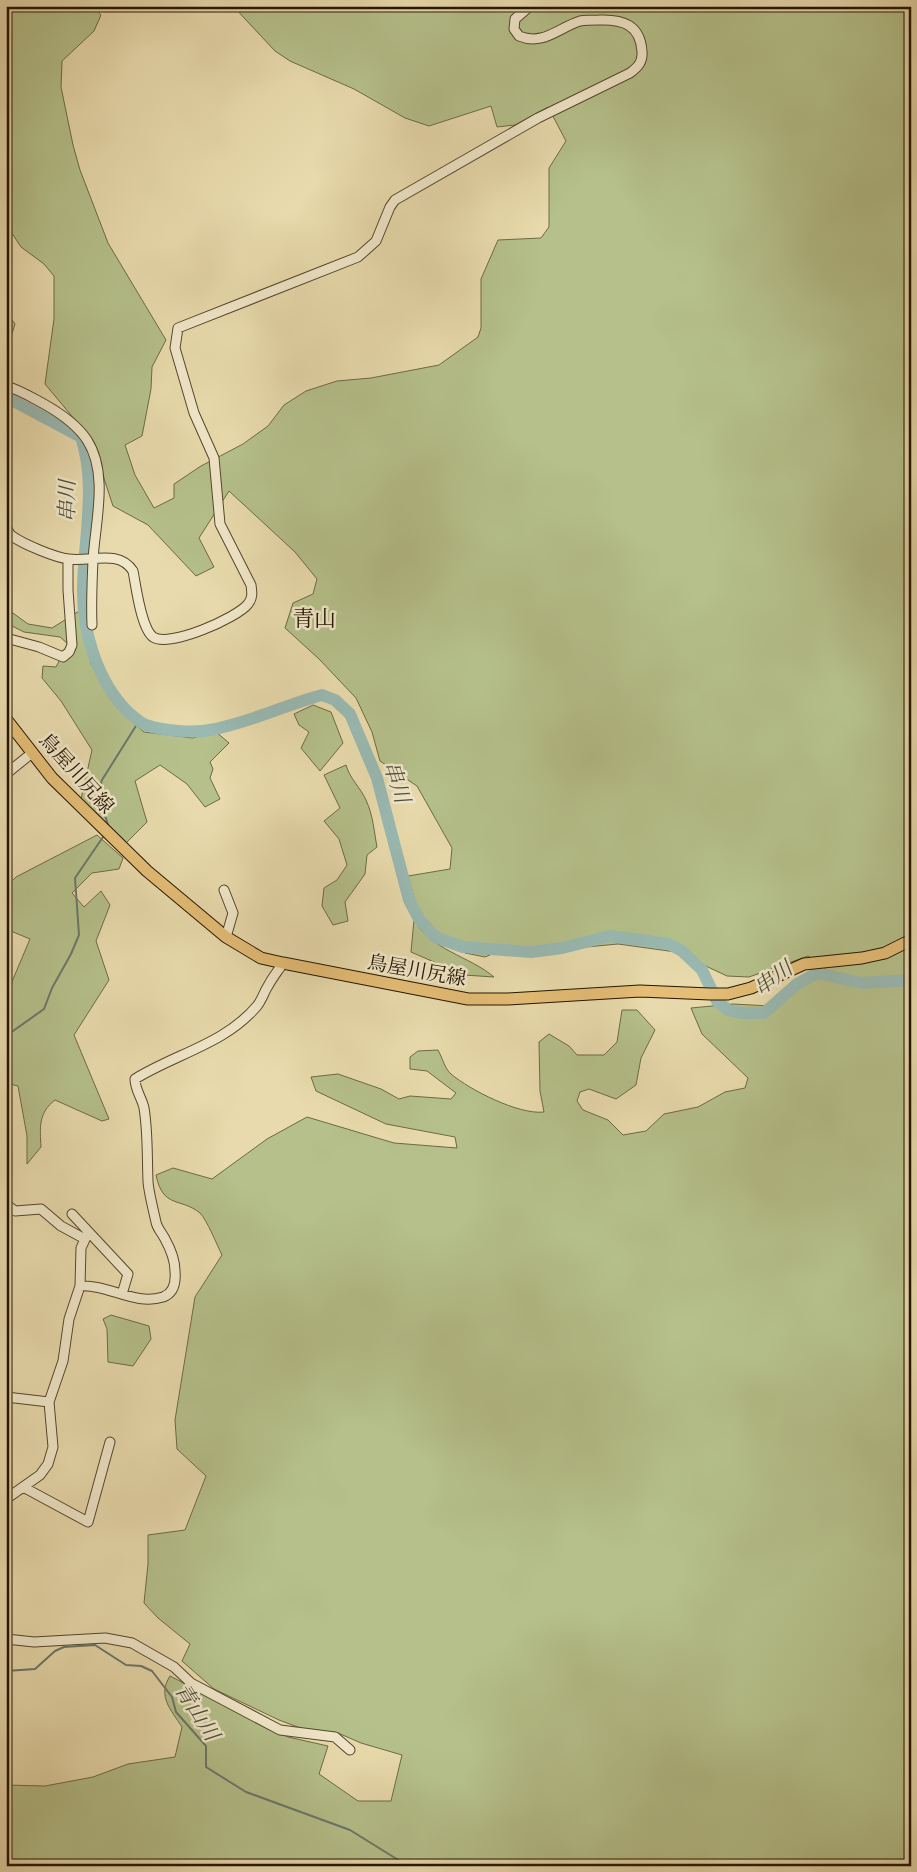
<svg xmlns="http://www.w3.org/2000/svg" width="917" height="1872" viewBox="0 0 917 1872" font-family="'IM FELL English','Noto Serif JP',serif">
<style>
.green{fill:#b5c08a;stroke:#6c6a45}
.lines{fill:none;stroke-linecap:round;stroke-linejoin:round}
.stream{stroke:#6a776b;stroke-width:2}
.river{stroke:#99b9b2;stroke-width:12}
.minor-casing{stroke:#55462b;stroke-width:11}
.major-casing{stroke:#241400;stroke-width:13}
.minor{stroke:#f0e7c9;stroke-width:9}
.major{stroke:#e4bd76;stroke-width:11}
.labels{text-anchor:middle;stroke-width:5;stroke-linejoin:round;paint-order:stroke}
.street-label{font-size:20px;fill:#241400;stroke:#f0e7c9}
.water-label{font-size:21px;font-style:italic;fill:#4d4e3e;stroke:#f0e7c9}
.quarter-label{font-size:22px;fill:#241400;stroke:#f0e7c9}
</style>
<rect width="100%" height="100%" fill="#e8daac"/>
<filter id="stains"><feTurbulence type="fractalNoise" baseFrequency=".004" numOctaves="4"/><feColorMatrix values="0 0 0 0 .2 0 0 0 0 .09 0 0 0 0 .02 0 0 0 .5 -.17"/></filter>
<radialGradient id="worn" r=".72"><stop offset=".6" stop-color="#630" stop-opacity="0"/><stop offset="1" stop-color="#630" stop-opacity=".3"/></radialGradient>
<path class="green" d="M6 6H93L101 15 94 31 62 61 61 87 73 145 80 170 108 243 166 340 152 367 151 389 142 436 125 445 135 475 154 508 174 498V484L201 466 243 444 268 426 284 405 306 391 337 381 371 378 439 365 478 337 481 328V279L498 240 541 238 549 227V168L566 141 548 107 515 125 497 127 491 106 429 126 405 118 354 89 290 61 275 51 233 6H911V1866H6V1785L45 1786 93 1777 128 1764 175 1757 182 1727C171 1710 157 1696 170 1676L288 1737 328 1746 319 1774 358 1801H391L402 1755 361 1743 338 1733 303 1729 279 1720 214 1689 182 1661 190 1644 158 1618 144 1603 148 1564V1535L185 1530 206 1476 177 1449 175 1420 195 1297 222 1255C217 1245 207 1220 200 1213 180 1197 163 1209 156 1175L173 1168 212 1179 267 1139 307 1117 394 1143 457 1148 455 1137 386 1124 316 1091 311 1077 338 1074 381 1089 399 1099 410 1096 451 1099 456 1093 427 1071 410 1069V1057L418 1051 438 1050C442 1057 445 1069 451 1074 470 1090 519 1115 544 1112L540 1091 539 1042 549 1034 569 1046 577 1055H604L617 1042 622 1010H637L655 1030 641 1058 636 1085 616 1099 589 1089 580 1092 577 1101 583 1110 608 1120 623 1135 646 1131 664 1114 698 1107 725 1092 745 1088 748 1078 702 1034 691 1008 733 1004 770 1006 825 969 808 956 749 977 727 976 676 952 618 944 576 948 556 953 492 954 485 957 465 953 425 922 414 898 408 876 450 869 452 848 417 786 380 761 372 732 356 698 319 659 285 628 293 603 313 594 317 579 295 552 229 491 199 538 214 567 196 576 148 525 113 506 91 439 45 384 54 319V276L44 264 21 247 6 224Z
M6 311 15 324 11 337 6 336Z
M6 608 28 624 52 628 84 608 91 664 118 709 144 732 193 738 215 731 229 743 210 762 213 769 210 778 220 799 205 807 187 784 160 765 135 781 147 822 125 844 81 799 92 750 61 701 42 678 43 666 56 667 68 644 60 637 24 632 6 623Z
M313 705 331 712 343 743 320 771 301 748 309 732 299 725 294 714Z
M346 765C350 779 360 787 366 800 373 815 374 831 377 847L367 855 365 874 345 902 348 921 333 925 322 906 324 888 337 880 347 865 339 839 324 821 340 808 324 775Z
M97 835 123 858 119 869 92 873 72 893 84 907 101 891 110 905 96 941 109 980 74 1035 109 1119 102 1121 55 1100C38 1113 40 1128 41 1147L27 1164V1136L18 1086 6 1083V983L11 984 30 939 6 929V887L16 877Z
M414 920C431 950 469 956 494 977L464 975 411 952Z
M111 1315 149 1326 151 1339 133 1366 108 1362 107 1329 103 1319Z"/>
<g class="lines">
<path class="stream" d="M108 825 98 792 102 780 139 721
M6 1036 44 1009 52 988 71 954 79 935 75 878 103 837
M6 1079 9 1087 6 1092
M6 1671 35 1669 55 1651 64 1647 95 1645 126 1665 141 1666 152 1671 172 1697 176 1712 206 1746V1767L246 1792 350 1830 408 1866"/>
<path class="river" d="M6 397 81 437C97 486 84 537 83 587 82 631 97 681 128 712 134 717 140 723 146 725 163 731 194 733 210 730 249 723 285 705 322 695L335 700 350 714 377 778 409 900 419 919 435 937 463 947 531 952 562 948 610 936 669 944 682 951 702 970 717 1001 728 1010 741 1013H764L797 984 817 973 862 983 911 980"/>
<defs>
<path id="minor" d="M6 386C20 390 31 397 44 404 60 413 77 425 87 440 109 474 95 523 93 560 92 582 91 603 92 625
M6 527C8 530 9 534 12 536 23 544 56 558 69 559 91 562 119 549 133 571 136 586 141 628 153 637 169 648 237 618 248 604 253 598 252 592 251 585L220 524 214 458 194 413 175 348 178 328 358 257 376 241 390 207 395 200 538 118 630 73C638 67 643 62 642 51 640 25 623 19 599 20 593 20 586 20 580 21 558 28 543 46 519 36L514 29 515 19 530 6
M6 638 39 647 63 657 69 652 72 645 68 590V559
M6 774 32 753
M224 890 233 913 226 937
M6 1204 15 1211 41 1209 61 1226 85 1239
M72 1214 128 1274 122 1294
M80 1286 81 1248 87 1235
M6 1397 49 1402
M23 1487 88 1522 110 1442
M6 1499 40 1475 48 1464 53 1447 49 1402 63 1361 69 1319 80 1286C108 1284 135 1306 163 1297 174 1293 176 1282 175 1271 175 1261 170 1248 165 1239 162 1233 157 1228 156 1222 154 1213 148 1189 148 1181 147 1157 148 1132 144 1108 142 1098 135 1090 135 1079 175 1054 225 1044 257 1006 262 1000 264 992 268 986 272 978 278 971 283 963
M6 1639 34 1642 105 1638 132 1643 174 1667 191 1683 280 1730 335 1737 350 1750"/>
<path id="major" d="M6 719 52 778 147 871 226 937 261 958 283 963 468 999H508L640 991 710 994H728L751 988 804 964 862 958 885 953 911 940"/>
</defs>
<use href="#minor" class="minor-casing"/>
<use href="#major" class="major-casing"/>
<use href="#minor" class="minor"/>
<use href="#major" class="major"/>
</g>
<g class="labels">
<g class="street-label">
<text transform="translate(77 773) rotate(48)" y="7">鳥屋川尻線</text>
<text transform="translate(417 970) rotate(10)" y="7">鳥屋川尻線</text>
</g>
<g class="water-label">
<text transform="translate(67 501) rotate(-89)" y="7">串川</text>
<text transform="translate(397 782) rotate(72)" y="7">串川</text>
<text transform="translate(773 978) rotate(-36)" y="7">串川</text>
<text transform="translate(197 1712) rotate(58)" y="7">青山川</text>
</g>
<g class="quarter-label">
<text x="314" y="626">青山</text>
</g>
</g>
<rect width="917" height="1872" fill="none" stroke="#e8daac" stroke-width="25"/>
<rect x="8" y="8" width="902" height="1857" fill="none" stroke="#241400" stroke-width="2.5"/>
<rect x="12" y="12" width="892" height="1847" fill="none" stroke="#241400"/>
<rect width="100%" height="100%" filter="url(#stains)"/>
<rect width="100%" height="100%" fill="url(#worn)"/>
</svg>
